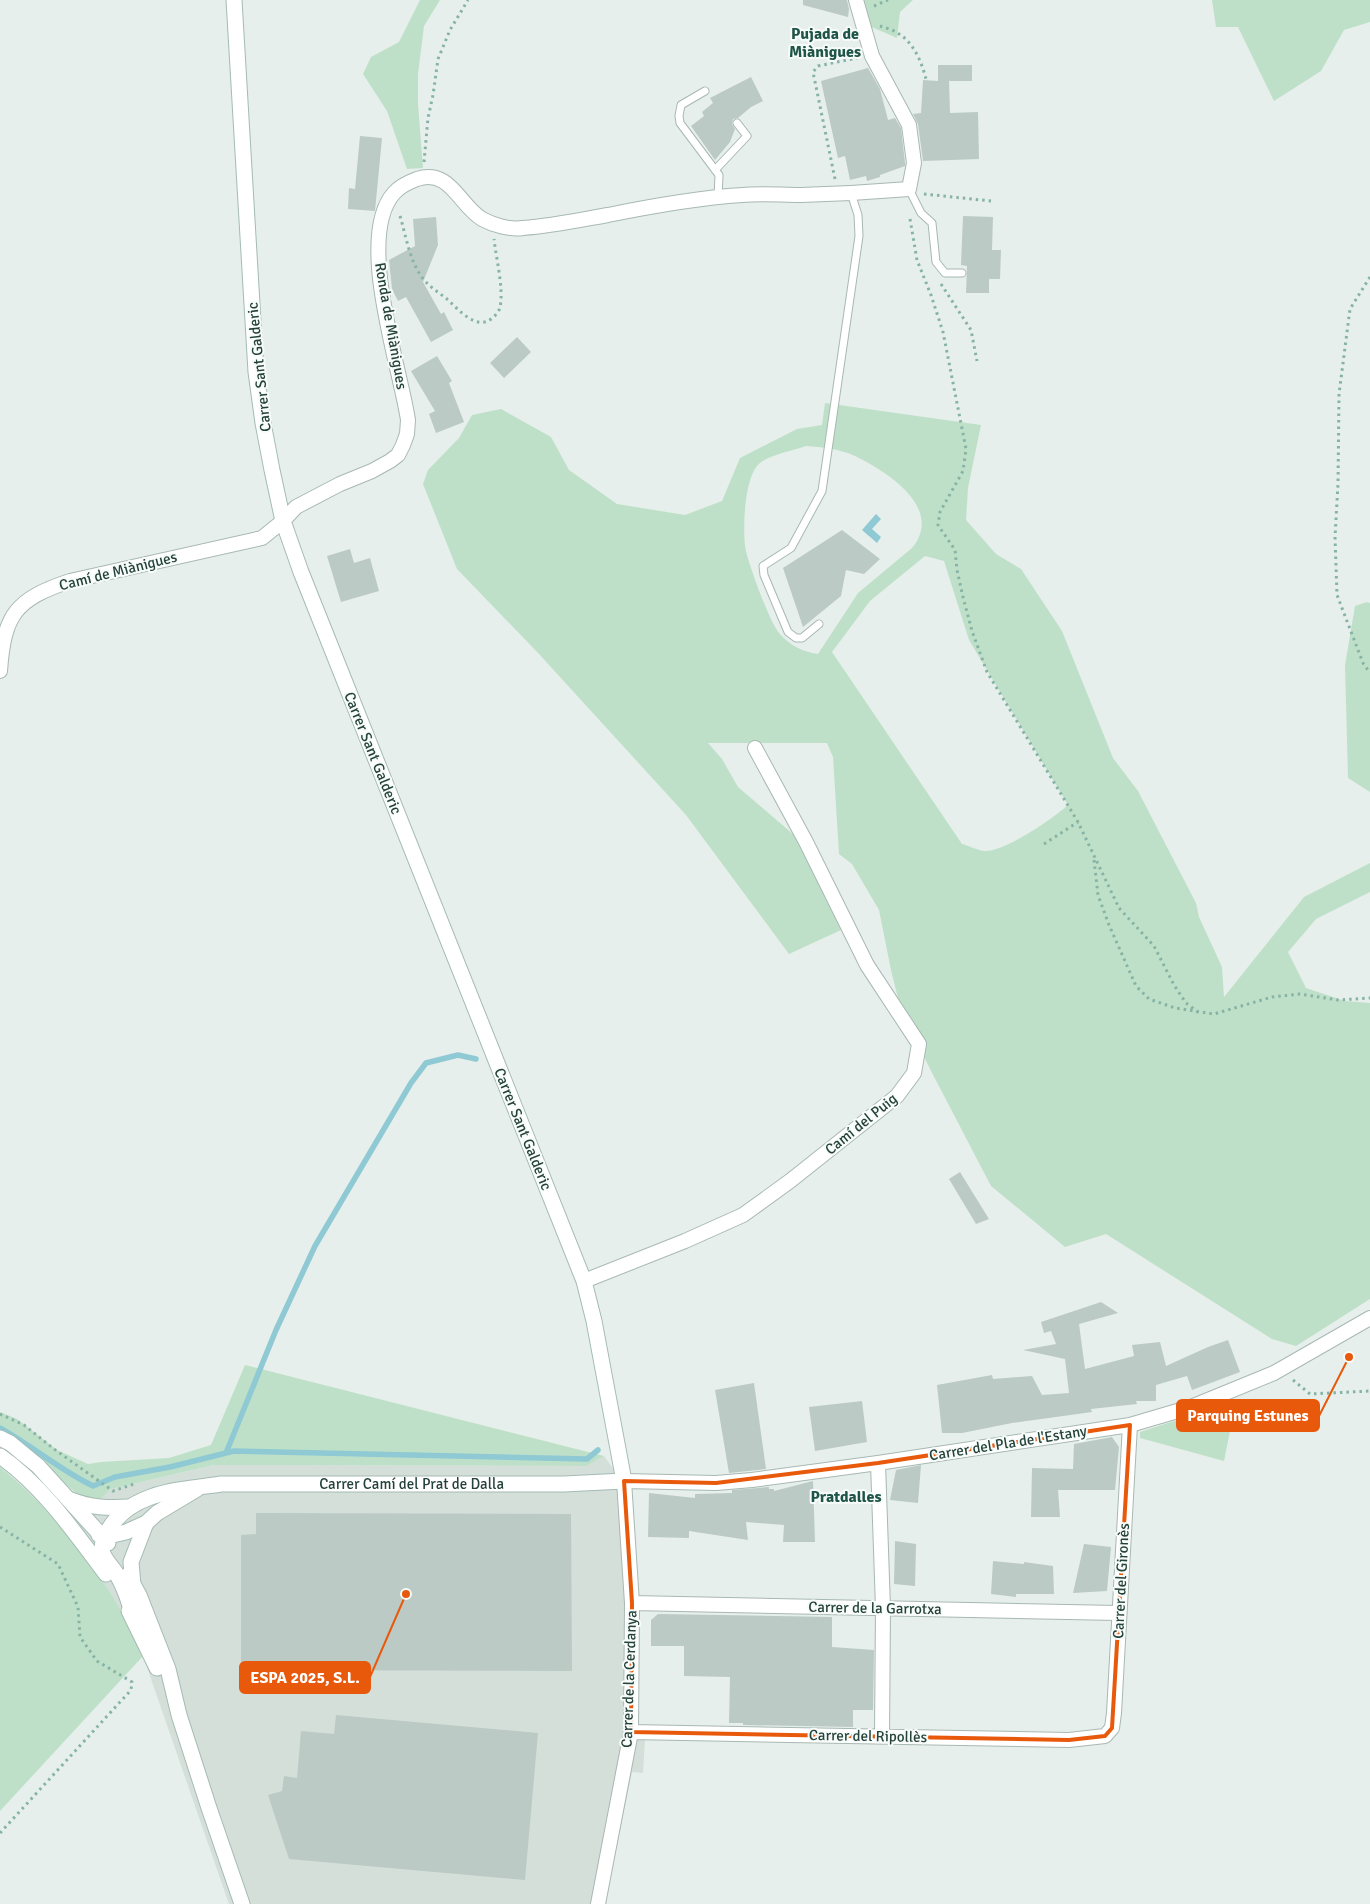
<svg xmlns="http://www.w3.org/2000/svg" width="1370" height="1904" viewBox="0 0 1370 1904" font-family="Signika,sans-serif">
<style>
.built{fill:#d4dfda}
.green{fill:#bfe0c8;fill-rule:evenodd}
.water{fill:#8ec9d4}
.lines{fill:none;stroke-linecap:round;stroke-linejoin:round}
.stream{stroke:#8ec9d4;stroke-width:5.5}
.building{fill:#bbcac4}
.lane-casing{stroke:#a8b8b2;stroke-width:9}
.street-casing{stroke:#a8b8b2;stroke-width:16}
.secondary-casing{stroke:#a4bbb3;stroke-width:17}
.path{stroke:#86b3a5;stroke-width:3;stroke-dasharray:2.5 4;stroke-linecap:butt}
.lane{stroke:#fff;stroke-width:7}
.street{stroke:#fff;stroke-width:14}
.secondary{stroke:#fff;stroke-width:15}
.marked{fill:none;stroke:#e8590c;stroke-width:4;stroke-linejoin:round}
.labels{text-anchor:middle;stroke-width:4;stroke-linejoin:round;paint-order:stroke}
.street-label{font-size:15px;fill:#24423a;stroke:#f7fbf9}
.neighbourhood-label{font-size:16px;font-weight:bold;fill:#1f5548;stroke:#f7fbf9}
.leader{fill:none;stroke:#e8590c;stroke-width:2}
.callout-dot{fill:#e8590c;stroke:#f7fbf9;stroke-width:2}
.callout{fill:#e8590c;stroke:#e8590c;stroke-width:2}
.callout-label{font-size:16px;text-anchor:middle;font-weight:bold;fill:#fff}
</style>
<rect width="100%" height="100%" fill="#e6efeb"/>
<path class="built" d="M604 1456 631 1493 637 1718 645 1739 643 1773 632 1772 605 1904H229L143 1656 107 1589 65 1532 111 1489 214 1465 587 1466Z"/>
<path class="green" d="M420 0H440L424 26 418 74V104L423 168 407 169 387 111 363 74 371 57 399 42Z
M861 0H913L900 12 897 38 867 25Z
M1212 0H1370V22L1344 30 1321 71 1274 101 1238 27H1216Z
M825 403 981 425 968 488 966 520 996 554 1021 569 1062 631 1113 758 1138 791 1196 903 1199 917 1222 967 1224 997 1304 897 1370 863V892L1316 919 1288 952 1306 988 1345 1001 1370 1003V1299L1296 1346 1272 1339 1106 1234 1065 1247 991 1186 930 1069 901 1010 891 970 879 910 852 864 839 854 833 757 827 743H708L722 759 738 787 794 835 841 930 789 954 686 815 539 654 457 569 423 484 428 470 459 438 472 415 501 409 551 437 569 470 617 504 685 515 722 501 740 458 797 429 822 425ZM806 446C822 447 840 449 855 456 886 471 945 508 912 548L858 593 818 654C803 652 789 645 779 633 770 623 749 565 746 551 742 533 744 475 760 463 772 454 792 451 806 446ZM925 556 944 561 969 640 1068 805C1054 818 1003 853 984 851 977 850 969 846 962 844L832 652 870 601Z
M1367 602 1370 603V792L1348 778 1345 665 1355 606Z
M245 1365 604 1456 587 1466 214 1465 111 1489 92 1507 48 1469 0 1437V1412L17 1419 57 1450 88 1464 101 1462 169 1458 211 1445Z
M1236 1401 1224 1461 1140 1438V1432Z
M0 1467C42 1501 77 1543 107 1588 121 1609 132 1633 143 1656L0 1811Z"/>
<path class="water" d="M876 514 881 519 872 529 881 537 877 543 862 530Z"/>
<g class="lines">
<path class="stream" d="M0 1428C32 1446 60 1470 93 1486L115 1477 170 1467 234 1451 587 1459 598 1450
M226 1453 276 1330 315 1246 411 1083 426 1063 458 1055 476 1059"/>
</g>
<path class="building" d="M803 0H847L849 9 848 17 803 5Z
M938 65H972V81H949L950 113 978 112 979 159 923 161 918 124 913 114 921 113 923 80 938 81Z
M868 68 880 89 888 120 895 118 901 128 905 163V166L880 175V177L867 181 866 176 850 180 845 156 838 158 821 81Z
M751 77 763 101 751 107 738 118 733 119 732 124 735 129 730 142 715 160 691 126 704 116 702 112 713 103 710 98Z
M360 136 382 138 375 211 348 209 349 188 355 189Z
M963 216 993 217 992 250H1001L1000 279H989V293H966L967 266 961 265Z
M436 217 438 245 423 282 441 314 444 312 453 330 431 342 406 297 398 301 392 289 389 260 415 246 413 219Z
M517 337 531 352 504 378 490 363Z
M437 356 452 381 449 383 464 422 436 433 429 414 435 411 411 371Z
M842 530 880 559 864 574 846 570 841 596 803 627 783 568Z
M350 549 354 563 370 558 379 591 341 602 327 556Z
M960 1172 989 1219 976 1224 949 1179Z
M1101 1302 1118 1313 1079 1324 1085 1369 1134 1356 1132 1345 1160 1342 1166 1366 1208 1347 1228 1340 1240 1372 1192 1390 1187 1376 1156 1385V1401H1136L1137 1404 1091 1409 1092 1412 1012 1423 962 1433H942L937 1385 992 1375 993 1379 1032 1376 1042 1395 1069 1393 1065 1359 1023 1350 1056 1344 1051 1331 1044 1333 1041 1322Z
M754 1383 766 1469 729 1473 715 1390Z
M862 1401 867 1442 815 1451 809 1407Z
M1112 1437 1119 1447 1115 1490H1058L1060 1517H1031L1032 1468 1073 1469 1074 1444Z
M921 1465 918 1503 890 1500 896 1470Z
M813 1481 815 1542H783L784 1525 746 1522 748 1540 689 1531V1538L648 1537 649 1493 695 1498V1494L732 1493V1490L769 1487V1489H774V1491Z
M256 1513 571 1514 572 1671 241 1670V1535L256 1534Z
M895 1541 916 1544 915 1586 894 1584Z
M1084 1544 1111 1547 1107 1591 1073 1593Z
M993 1561 1024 1564V1562L1053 1566 1054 1594H1016V1597L991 1594Z
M658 1614 832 1617V1647L874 1650 873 1710H853V1727L743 1725V1723H729L730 1677 684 1676V1646H651V1620Z
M336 1715 538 1733 525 1880 289 1859 268 1795 282 1791 284 1776 297 1778 301 1731 334 1734Z"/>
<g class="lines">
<defs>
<path id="lane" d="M705 91 681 105 679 116 680 123 719 175 718 198
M715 170 747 136 737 123
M909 189 921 213 932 223 936 262 945 273H962
M819 624 802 638H796L788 632 764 575 763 566 791 548 822 491 859 236 858 215 851 193"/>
<path id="street" d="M0 671C4 614 16 599 70 581L262 538 283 521 296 507 340 484 372 471 390 461 398 455 403 445 407 434 408 420C400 366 355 237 394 193 400 186 409 182 417 179 450 168 459 205 482 219 493 225 510 230 523 228 552 226 580 220 608 215 652 206 697 198 742 195 762 193 781 195 801 195 837 194 873 192 909 189L914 163 909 125 872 56 856 0
M584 1281 685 1241 743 1215 790 1181 897 1096 914 1073 919 1044 867 965 806 842 755 748
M878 1463 883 1608 882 1736
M632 1603 1118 1613
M631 1732 1069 1740 1105 1736 1112 1728 1114 1713 1130 1425
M598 1904 631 1732 632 1603 624 1481 716 1483 752 1480 878 1463 1130 1425 1191 1407 1274 1373 1370 1318"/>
<g id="secondary">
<path d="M0 1438 10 1443 38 1466 108 1543"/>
<path d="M0 1456C43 1486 75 1533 106 1574"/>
<path d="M71 1500C91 1508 108 1508 130 1507"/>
<path d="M99 1535 104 1537 126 1532 146 1523 157 1513 197 1489"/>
<path d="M128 1575 139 1595 168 1669 179 1715 209 1808 242 1904"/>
<path d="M133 1585 131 1562 146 1523"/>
<path d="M129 1611 157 1668"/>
<path id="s1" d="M134 1619C129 1602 125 1588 116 1573 112 1567 106 1561 103 1554 101 1548 103 1537 107 1532 130 1491 180 1490 221 1484H564L624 1481 594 1321 584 1281 301 572 283 521 272 470 263 423 256 372 234 0"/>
</g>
</defs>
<use href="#lane" class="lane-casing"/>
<use href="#street" class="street-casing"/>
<use href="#secondary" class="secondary-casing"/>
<path class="path" d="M874 6 888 0
M880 26C886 28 894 30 899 34 914 43 922 63 926 79
M424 162 428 118 433 95 438 59 450 30 468 0
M835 179 813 72 818 66 857 58
M924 194 991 201
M400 216C406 236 409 258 421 276 428 286 438 292 447 299 457 308 476 331 491 319 495 316 499 312 500 307 504 289 496 258 494 239
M910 219 917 260 931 295 943 332 966 449 963 471 940 512 938 525 955 550 957 570 963 597 972 631 987 672 1078 822 1119 908 1154 946 1174 985 1186 1003 1199 1013
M1370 277 1350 309 1339 394 1338 484 1335 537 1337 595 1363 663 1370 673
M941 284 971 330 977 361
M1044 844 1078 822
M1094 860 1098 895 1109 925 1136 986 1149 999 1175 1008 1214 1014 1272 997 1300 994 1338 1000 1370 998
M1293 1380 1310 1394 1370 1391
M0 1414 24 1425 54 1449 113 1491 134 1484
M0 1527 58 1564 78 1607 80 1637 97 1661 132 1682 131 1690 0 1833"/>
<use href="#lane" class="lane"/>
<use href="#street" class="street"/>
<use href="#secondary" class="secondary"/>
</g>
<path class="marked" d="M1130 1425 1112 1728 1105 1736 1069 1740 631 1732 632 1603 624 1481 716 1483 878 1463Z"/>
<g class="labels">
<g class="street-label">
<text transform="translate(391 326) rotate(80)" y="5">Ronda de Miànigues</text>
<text transform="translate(259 367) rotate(-96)" y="5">Carrer Sant Galderic</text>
<text transform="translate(118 571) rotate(-14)" y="5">Camí de Miànigues</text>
<text transform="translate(373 753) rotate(68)" y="5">Carrer Sant Galderic</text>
<text transform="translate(861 1124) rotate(-39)" y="5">Camí del Puig</text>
<text transform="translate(523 1129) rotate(68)" y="5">Carrer Sant Galderic</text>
<text transform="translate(1008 1443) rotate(-9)" y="5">Carrer del Pla de l'Estany</text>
<text dy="5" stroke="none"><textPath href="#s1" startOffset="415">Carrer Camí del Prat de Dalla</textPath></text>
<text transform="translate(1121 1581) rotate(-87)" y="5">Carrer del Gironès</text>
<text transform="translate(875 1608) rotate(1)" y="5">Carrer de la Garrotxa</text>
<text transform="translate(629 1679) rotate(-88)" y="5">Carrer de la Cerdanya</text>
<text transform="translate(868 1736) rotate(1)" y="5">Carrer del Ripollès</text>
</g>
<g class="neighbourhood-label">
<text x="825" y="39">Pujada de<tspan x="825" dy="18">Miànigues</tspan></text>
<text x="846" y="1502">Pratdalles</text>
</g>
</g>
<path class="leader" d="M1349 1357L1319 1416M406 1594L370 1677"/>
<g class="callout-dot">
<circle cx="1349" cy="1357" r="5"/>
<circle cx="406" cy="1594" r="5"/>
</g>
<g class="callout">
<rect x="1177" y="1400" width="142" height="31" rx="5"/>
<rect x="240" y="1662" width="130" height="31" rx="5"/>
</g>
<g class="callout-label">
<text x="1248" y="1421">Parquing Estunes</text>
<text x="305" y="1683">ESPA 2025, S.L.</text>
</g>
</svg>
